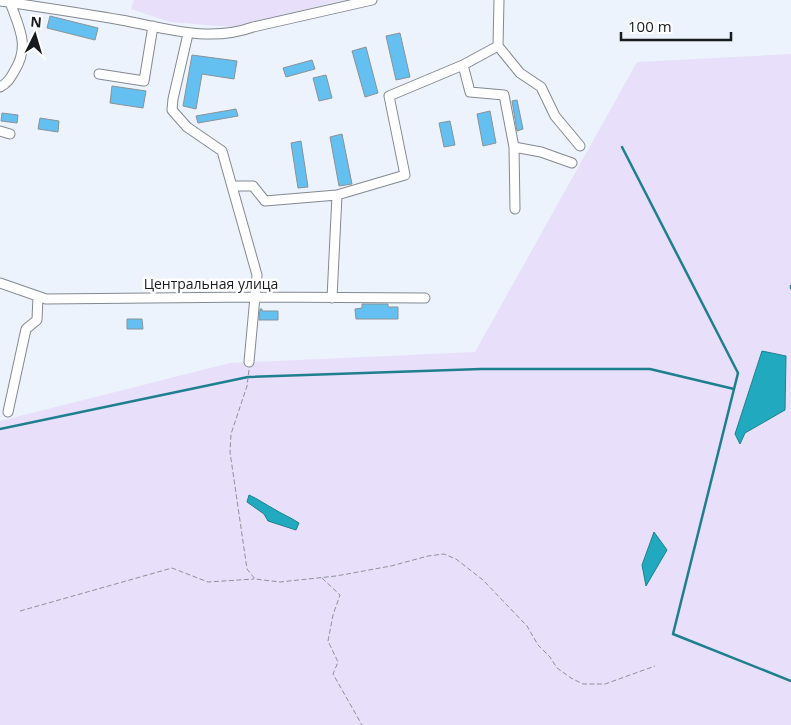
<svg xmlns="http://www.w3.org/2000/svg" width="791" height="725" viewBox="0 0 791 725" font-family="'Open Sans',sans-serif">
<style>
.green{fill:#e8dffa;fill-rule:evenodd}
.water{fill:#21aabf;stroke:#1e7f8f}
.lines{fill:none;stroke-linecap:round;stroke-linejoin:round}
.stream{stroke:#1e7f8f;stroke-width:2.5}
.building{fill:#63c0f0;stroke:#899398}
.minor-casing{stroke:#838991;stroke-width:11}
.path{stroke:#8e9299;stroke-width:1;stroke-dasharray:5 2.5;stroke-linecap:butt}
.minor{stroke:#fff;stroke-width:9}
.labels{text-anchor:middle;stroke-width:5;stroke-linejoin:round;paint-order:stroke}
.street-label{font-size:14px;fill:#181b1e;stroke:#fff}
</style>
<rect width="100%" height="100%" fill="#edf3fc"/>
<path class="green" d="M134 0H343L231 27 170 22 131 9Z
M791 54V725H0V421L230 363 475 352 637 62ZM762 351 785 356V410L745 433ZM262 501C274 509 287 514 298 523L296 530 268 521 264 514Z"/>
<path class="water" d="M762 351 786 356 785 410 745 433 740 444 735 434Z
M249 495C258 499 265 504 274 509 282 514 290 517 299 523L296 530 268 521 264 514 247 502Z
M654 532 667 550 646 586 642 565Z"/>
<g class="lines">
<path class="stream" d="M622 147 738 373 673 634 791 681
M791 288V286
M0 429 248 377 481 369H650L734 389"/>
</g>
<path class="building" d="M50 16 98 28 95 40 47 28Z
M400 33 410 77 396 80 386 36Z
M366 47 378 93 365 97 352 51Z
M192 55 237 61 234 79 202 74 196 109 183 106Z
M312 60 315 69 286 77 283 68Z
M326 75 332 98 319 101 313 78Z
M112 86 146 91 143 108 110 103Z
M517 100 523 129 517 131 512 101Z
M236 109 238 116 198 123 196 116Z
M490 111 496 143 483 146 477 114Z
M2 113 18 115 17 123 1 121Z
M40 118 59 121 58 132 38 129Z
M450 121 455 145 444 147 439 123Z
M342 134 352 184 339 186 330 137Z
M301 141 308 187 298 188 291 143Z
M362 304H388V307H398V319H356L355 309 362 308Z
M260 309H262V311H278V320H259Z
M127 319H142L143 329H127Z"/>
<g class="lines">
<defs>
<path id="minor" d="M499 0 498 46 463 65 470 92 504 95 514 147 515 209
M0 1C40 7 81 13 121 20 165 28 209 43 253 27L372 0
M188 34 173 99 172 110 187 127 222 151 257 275 249 362
M498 46 520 73 541 87 555 116 580 146
M99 74 144 81 153 26
M0 87C8 83 11 77 15 70 30 45 19 28 10 2
M0 131 10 134
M514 147 541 152 572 163
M232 186H253L265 201 337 195 332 298
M337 195 405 175 389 96 463 65
M0 283 46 299 255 297 425 298
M8 412 26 329 37 320 38 296"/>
</defs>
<use href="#minor" class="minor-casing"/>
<path class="path" d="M249 370 247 386 231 434 230 452 247 569 255 579 280 582 336 576 391 566 428 556 444 554 456 559 483 580 527 626 538 645 550 657 557 668 571 678 583 684H605L655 666
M322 578 340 595 333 615 328 641 338 662 333 674 362 725
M20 611 172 568 208 582 254 579"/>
<use href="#minor" class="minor"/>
</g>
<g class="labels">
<g class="street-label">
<text x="211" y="289">Центральная улица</text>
</g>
</g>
<g transform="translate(35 35) rotate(5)" stroke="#ffffff" stroke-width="4" paint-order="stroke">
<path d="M0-4L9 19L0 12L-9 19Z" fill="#181b1e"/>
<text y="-8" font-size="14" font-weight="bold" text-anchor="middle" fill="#181b1e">N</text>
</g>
<path d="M621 32v8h110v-8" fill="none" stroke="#181b1e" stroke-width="2.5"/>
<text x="628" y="32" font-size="15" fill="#181b1e" stroke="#ffffff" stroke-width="4" paint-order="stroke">100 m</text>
</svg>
